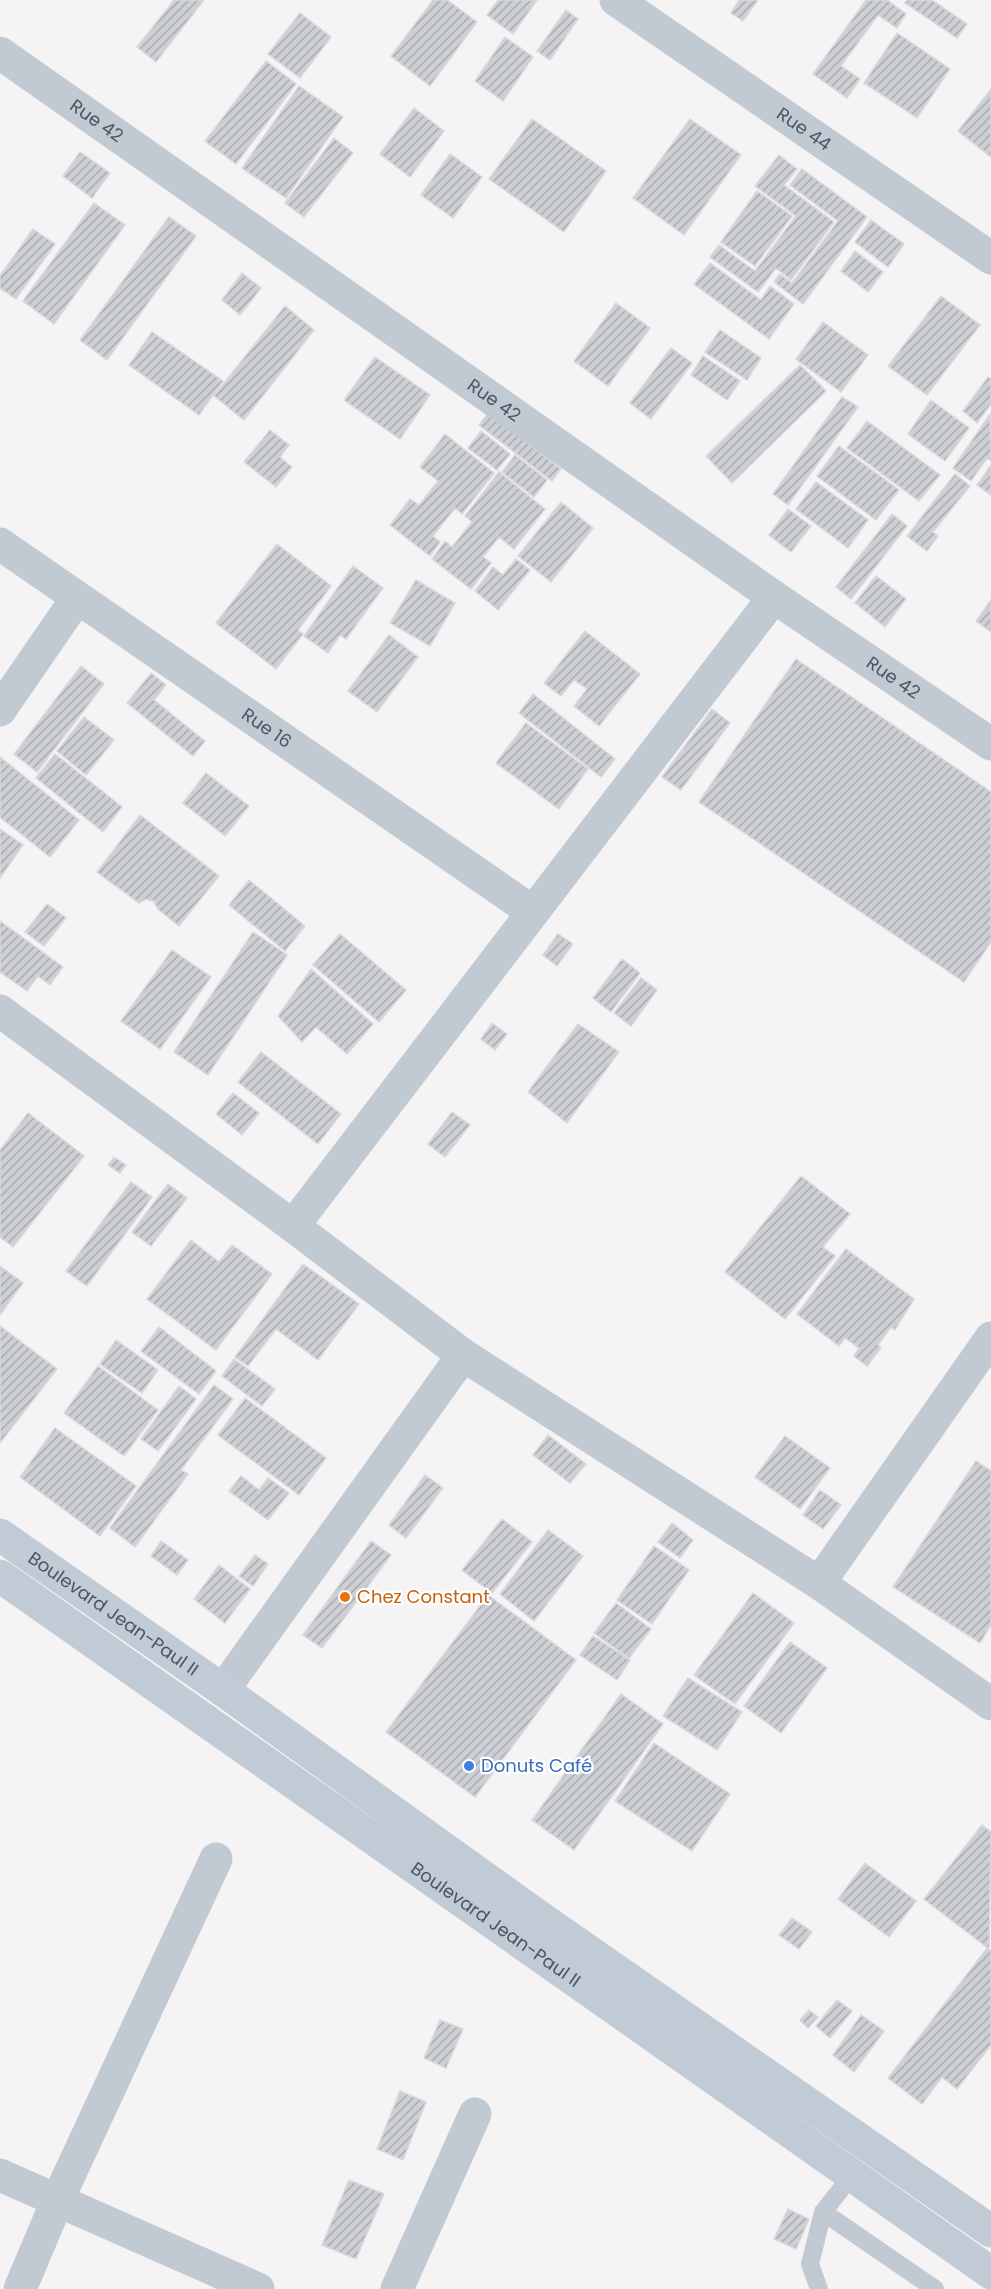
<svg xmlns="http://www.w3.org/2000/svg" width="991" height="2289" viewBox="0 0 991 2289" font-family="Poppins,sans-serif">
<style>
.building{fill:url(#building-hatch);stroke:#d7d9de;stroke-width:1.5}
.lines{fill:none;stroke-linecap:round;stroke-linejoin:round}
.service{stroke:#c1cad2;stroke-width:18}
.minor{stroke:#c1cad2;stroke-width:33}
.secondary{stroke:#c1cbd6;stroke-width:33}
.food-dot{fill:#e8710a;stroke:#fff;stroke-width:2}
.shop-dot{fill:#3f7fe0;stroke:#fff;stroke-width:2}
.labels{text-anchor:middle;stroke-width:4.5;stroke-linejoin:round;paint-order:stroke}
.street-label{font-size:18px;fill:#4a5661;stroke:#fff}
.food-label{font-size:18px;fill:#c56008;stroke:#fff;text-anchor:start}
.shop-label{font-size:18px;fill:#366cbe;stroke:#fff;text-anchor:start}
</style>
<defs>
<pattern id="building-hatch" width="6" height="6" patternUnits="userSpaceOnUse" patternTransform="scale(1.5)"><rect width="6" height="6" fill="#cdcfd5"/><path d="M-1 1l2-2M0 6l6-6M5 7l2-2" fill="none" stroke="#a8abb0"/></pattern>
</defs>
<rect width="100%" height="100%" fill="#f5f3f3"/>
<path class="building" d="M174 0H204L156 62 137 47Z
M433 0H447L477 22 430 86 391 56Z
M498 0H537L513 34 487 15Z
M739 0H758L743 21 731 13Z
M866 0H887L906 14 897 28 878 15 841 66 860 79 847 98 813 74Z
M907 0H932L967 24 957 38 905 3Z
M566 10 578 19 550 60 537 51Z
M300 13 331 37 300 78 268 54Z
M897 33 950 69 917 118 864 83Z
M505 37 533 57 503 101 475 81Z
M266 61 296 84 236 164 205 141Z
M299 86 343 117 286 198 242 168Z
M991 89V157L958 131Z
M414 108 444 131 410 177 380 154Z
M532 119 606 171 564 232 489 179Z
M690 119 741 155 684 235 633 198Z
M334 138 353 153 304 217 285 203Z
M80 152 110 173 92 198 63 176Z
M450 154 482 177 453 218 421 195Z
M779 155 797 169 784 185 834 222 791 280 776 268 758 292 710 257 719 245 755 271 796 216 755 186Z
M802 169 867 217 803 304 774 282 780 274 792 283 838 221 790 185Z
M757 191 792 216 755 266 721 242Z
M94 203 125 225 54 324 23 301Z
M169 217 196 236 107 360 80 340Z
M871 220 904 244 888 267 855 242Z
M33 229 55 244 16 299 0 288V276Z
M855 251 883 272 868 292 841 271Z
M710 263 761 300 770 286 794 304 769 339 694 284Z
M242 273 261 288 240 315 222 300Z
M941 296 980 325 927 395 888 366Z
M616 303 650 328 608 386 574 361Z
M285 306 314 330 244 420 214 396Z
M823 322 868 355 841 392 796 359Z
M720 330 761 358 747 380 705 352Z
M152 332 223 381 199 415 129 365Z
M671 348 692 363 651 419 630 403Z
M703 356 740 381 727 400 691 375Z
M375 357 430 395 400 439 344 400Z
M800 365 826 391 732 483 706 456Z
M988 377 991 379V404L977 423 963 411Z
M842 397 858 407 788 505 773 494Z
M931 400 969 428 945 461 908 434Z
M488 413 561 469 552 481 479 425Z
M990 414 991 461 987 458 971 481 953 468Z
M867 421 940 475 919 501 847 448Z
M270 430 289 445 280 457 292 467 276 487 244 462Z
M481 431 510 454 497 470 468 448Z
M445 434 494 473 462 514 455 508 433 536 440 542 430 556 390 525 410 499 419 505 438 481 420 467Z
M839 446 899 490 876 520 817 476Z
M515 455 547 480 534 497 502 472Z
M991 465V495L977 485Z
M499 472 545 509 514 549 499 537 483 557 491 563 471 589 432 559 445 541 452 547 472 522 465 516Z
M955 474 970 486 933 532 938 536 927 551 907 536Z
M816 482 868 520 848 548 796 509Z
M561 502 593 528 551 582 518 556Z
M788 509 811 526 791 552 769 535Z
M892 514 907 526 851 599 836 587Z
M277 544 331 586 298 630 303 634 276 669 216 623Z
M516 559 530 570 498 610 475 591 493 567 503 575Z
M353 566 383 588 346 639 340 635 328 653 304 636Z
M876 576 906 599 885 627 855 603Z
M416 580 455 603 430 646 390 623Z
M991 600V632L976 621Z
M585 631 640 674 599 726 574 706 587 689 574 680 561 696 544 683Z
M389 635 418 657 377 712 348 691Z
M796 659 991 792V942L964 982 699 802Z
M81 666 104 684 37 772 14 754Z
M151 673 166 685 154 700 205 741 193 756 127 703Z
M533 694 615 759 601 777 519 713Z
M712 709 730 723 681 790 662 777Z
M84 717 114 740 86 775 57 751Z
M526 723 588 769 559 809 496 763Z
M55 754 122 807 103 832 36 778Z
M0 757 79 820 50 857 0 817Z
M206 773 249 806 225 836 183 803Z
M140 815 219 876 179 926 159 910 153 901 146 899 139 903 97 872Z
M0 829 23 845 0 878Z
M249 880 305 926 285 951 229 905Z
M47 904 66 918 44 946 25 932Z
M0 921 63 967 50 985 38 976 27 991 0 972Z
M253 932 287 955 208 1075 174 1052Z
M340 934 406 990 379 1022 313 965Z
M558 934 573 944 557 966 543 955Z
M172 950 211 977 160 1049 121 1021Z
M622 959 640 973 611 1012 593 998Z
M311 969 373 1024 347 1054 316 1027 302 1042 278 1016Z
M641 978 657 990 631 1026 614 1013Z
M492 1023 507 1034 495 1050 481 1039Z
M578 1024 619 1052 567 1123 528 1092Z
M261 1052 341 1114 318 1144 238 1082Z
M233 1093 259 1113 242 1135 216 1114Z
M452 1112 470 1125 445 1157 428 1144Z
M28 1113 84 1156 13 1247 0 1237V1150Z
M114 1157 126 1165 120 1173 108 1165Z
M801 1176 850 1214 823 1247 835 1256 785 1319 725 1272Z
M131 1182 152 1197 87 1286 66 1271Z
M168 1184 187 1198 151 1246 132 1232Z
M191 1240 219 1262 232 1245 272 1274 216 1350 147 1299Z
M846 1249 914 1299 895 1330 891 1327 878 1345 881 1348 867 1366 854 1356 859 1348 845 1338 839 1346 797 1314Z
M303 1264 359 1304 318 1360 276 1329 248 1366 235 1357Z
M0 1266 23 1283 0 1315Z
M0 1326 57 1369 0 1443Z
M159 1327 216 1371 199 1394 141 1351Z
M116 1340 158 1370 142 1393 100 1364Z
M234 1359 275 1389 262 1406 222 1376Z
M98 1366 158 1410 124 1456 64 1413Z
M214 1385 233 1399 181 1470 188 1474 135 1547 110 1528Z
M179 1386 196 1399 158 1451 141 1439Z
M245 1398 326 1458 299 1495 218 1435Z
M55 1428 136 1486 100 1536 20 1477Z
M548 1435 586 1464 570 1483 533 1455Z
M785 1436 830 1468 800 1509 755 1477Z
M976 1461 991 1471V1625L980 1643 893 1587Z
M425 1475 443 1488 406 1538 389 1525Z
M241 1476 259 1490 268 1478 289 1493 268 1520 229 1491Z
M820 1490 841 1505 823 1529 803 1515Z
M502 1519 532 1542 492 1593 462 1570Z
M672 1523 693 1540 680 1558 658 1542Z
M548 1530 583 1556 534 1621 500 1594Z
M161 1541 188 1560 177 1575 151 1556Z
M371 1541 391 1555 322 1648 303 1635Z
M654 1546 689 1570 652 1624 617 1600Z
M255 1555 268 1564 253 1586 239 1576Z
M219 1565 250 1589 225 1623 194 1599Z
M753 1593 794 1623 735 1704 694 1675Z
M488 1595 576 1660 475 1797 386 1732Z
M616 1603 651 1629 629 1658 594 1633Z
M593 1636 630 1660 617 1680 580 1655Z
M790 1642 827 1668 781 1733 744 1706Z
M688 1678 742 1712 717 1750 663 1716Z
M621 1694 663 1724 574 1850 532 1820Z
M654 1743 730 1794 692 1851 615 1801Z
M982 1825 991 1832 989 1949 924 1899Z
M865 1863 916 1901 889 1937 838 1899Z
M792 1918 812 1932 799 1949 779 1935Z
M987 1948 991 1951V2045L957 2089 942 2077 922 2104 888 2078Z
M837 2000 852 2011 830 2038 816 2026Z
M809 2010 818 2017 808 2028 800 2020Z
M861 2015 884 2031 854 2072 833 2055Z
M440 2020 463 2029 446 2068 424 2058Z
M400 2091 426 2102 403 2160 377 2149Z
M349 2180 384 2194 356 2259 322 2245Z
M788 2209 809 2219 796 2249 774 2239Z"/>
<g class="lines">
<path class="service" d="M853 2174 823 2212 935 2289
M819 2289 810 2264 823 2212"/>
<g class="minor">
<path id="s1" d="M616 0 991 258"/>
<path id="s2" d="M0 53 774 597 991 744"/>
<path id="s3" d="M0 544 533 912"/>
<path d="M0 710 77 598"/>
<path d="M0 1011 293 1226 463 1355 819 1583 991 1704"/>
<path d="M293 1226 774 597"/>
<path d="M819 1583 991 1338"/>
<path d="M223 1690 463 1355"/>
<path d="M0 2175 258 2289"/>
<path d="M20 2289 58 2199 216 1859"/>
<path d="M397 2289 475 2114"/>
</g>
<g class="secondary">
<path id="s4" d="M0 1535 223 1690 542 1919 991 2231"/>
<path id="s5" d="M0 1576 991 2273"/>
</g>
</g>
<circle class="food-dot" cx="345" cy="1597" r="6"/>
<circle class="shop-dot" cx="469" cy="1766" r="6"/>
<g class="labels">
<g class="street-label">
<text dy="6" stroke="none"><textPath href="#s2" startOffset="118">Rue 42</textPath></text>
<text dy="6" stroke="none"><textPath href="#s1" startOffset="228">Rue 44</textPath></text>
<text dy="6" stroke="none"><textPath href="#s2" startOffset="604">Rue 42</textPath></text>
<text dy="6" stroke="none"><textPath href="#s2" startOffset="1090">Rue 42</textPath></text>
<text dy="6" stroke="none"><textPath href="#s3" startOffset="324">Rue 16</textPath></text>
<text dy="6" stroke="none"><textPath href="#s4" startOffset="138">Boulevard Jean-Paul II</textPath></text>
<text dy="6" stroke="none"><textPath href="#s5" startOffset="606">Boulevard Jean-Paul II</textPath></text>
</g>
<g class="food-label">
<text x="357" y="1603">Chez Constant</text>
</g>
<g class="shop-label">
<text x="481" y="1772">Donuts Café</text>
</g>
</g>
</svg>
